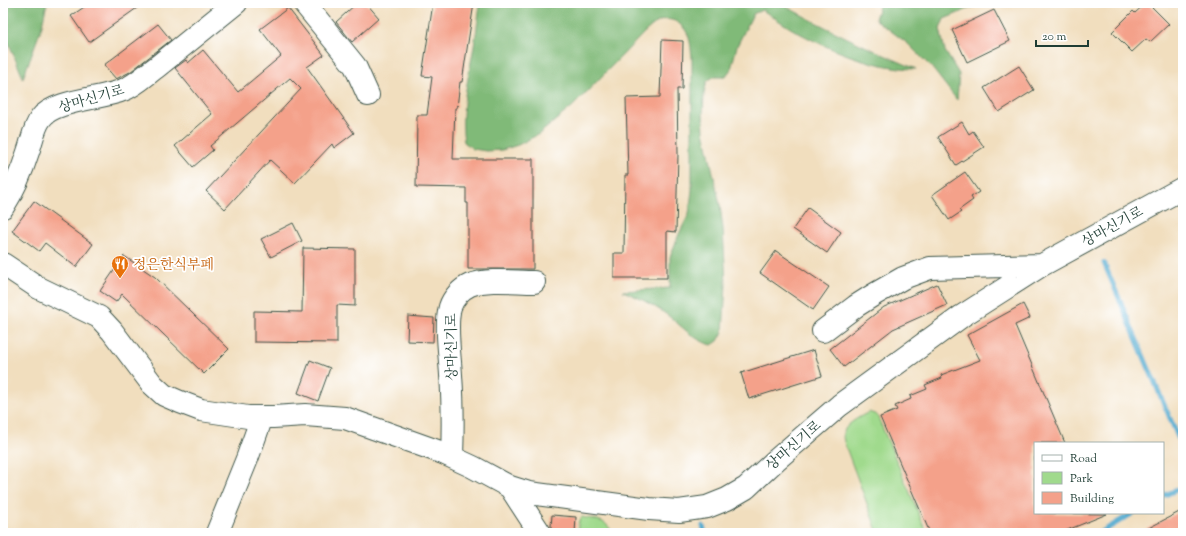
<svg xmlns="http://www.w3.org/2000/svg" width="1186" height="536" viewBox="0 0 1186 536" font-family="'Sorts Mill Goudy','Noto Serif KR',serif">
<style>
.green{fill:#a0da8d;stroke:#608c60}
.forest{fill:#80ba78;stroke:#507c56}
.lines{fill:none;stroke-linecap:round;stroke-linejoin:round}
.stream{stroke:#50a9ce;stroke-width:5}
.building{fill:#f4a18a}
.minor-casing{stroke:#3e5549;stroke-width:24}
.minor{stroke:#fff;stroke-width:22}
.labels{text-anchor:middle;stroke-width:3.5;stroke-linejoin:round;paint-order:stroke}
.street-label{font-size:14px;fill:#1f3d34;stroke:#fff}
.food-label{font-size:14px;fill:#c56008;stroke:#fff;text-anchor:start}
</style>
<rect width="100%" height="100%" fill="#fff"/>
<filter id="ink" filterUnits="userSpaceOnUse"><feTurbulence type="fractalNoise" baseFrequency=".025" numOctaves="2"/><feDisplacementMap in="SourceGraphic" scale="8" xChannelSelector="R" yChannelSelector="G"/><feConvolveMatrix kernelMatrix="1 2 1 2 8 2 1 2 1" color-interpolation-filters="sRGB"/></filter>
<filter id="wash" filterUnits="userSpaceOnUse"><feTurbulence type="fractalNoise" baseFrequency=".012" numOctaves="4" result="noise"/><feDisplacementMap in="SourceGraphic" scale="16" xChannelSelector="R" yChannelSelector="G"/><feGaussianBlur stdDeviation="0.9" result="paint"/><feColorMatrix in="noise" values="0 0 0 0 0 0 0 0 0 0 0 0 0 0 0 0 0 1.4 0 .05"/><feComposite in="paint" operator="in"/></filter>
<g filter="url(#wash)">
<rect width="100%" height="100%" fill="#f1debe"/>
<path class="green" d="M869 412 877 415 927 533H878L845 445C844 442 843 438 843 435 844 424 860 417 869 412Z
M582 517C595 520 607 519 612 533H577L579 520Z"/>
<path class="forest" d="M3 3H47L41 29 23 78 3 29Z
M480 3H780C824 28 870 49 916 69 878 69 832 51 799 33 786 26 774 17 762 10L753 14 737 46 731 69 725 77H713L707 81 704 93 703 114 704 131 720 205 723 229 726 284 723 332 718 341 712 345C694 341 681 325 666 314 651 304 640 298 623 291L670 288V257L679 234 689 214 692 190V57C691 51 691 44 689 38 686 27 675 17 663 20 655 22 648 29 642 35L573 106 539 134 518 145 502 150 486 151 473 149 464 142C460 115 466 89 471 62 475 42 478 23 480 3Z
M880 3H983L944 19 940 29 945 51 959 74 957 100 932 68 907 43 875 19Z"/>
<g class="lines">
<path class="stream" d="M1104 263 1183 449
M1163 496 1183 487
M703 526 705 533
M1100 533 1133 513"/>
</g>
<g id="blocks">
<path class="building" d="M90 3H144L89 42 71 16Z
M357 3H366L379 18 352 42 336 22Z
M433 3H474L462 82H460L457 108H455L453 159H533V269H468V203H466V188L416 187 417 115H427L432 77 422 76Z
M1146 3H1148L1169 24 1150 42 1146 39 1132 52 1112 32 1133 11 1135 13Z
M288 8 324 55 307 67 354 133 334 148 332 144 295 183 270 160 225 209 206 191 301 89 290 78 210 146 213 150 193 167 175 146 212 114 175 68 186 60 188 63 203 50 238 92 281 56 260 29Z
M994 10 1010 41 967 62 952 30Z
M158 24 171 40 130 72 116 79 104 65Z
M662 40 683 41 682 89H677L678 154 676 232 667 231V278H614V253H624L625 175H628L626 98 660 97Z
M1019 66 1034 90 999 112 984 88Z
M962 122 969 134 973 131 984 147 956 165 938 137Z
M965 172 979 192 971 197 973 200 959 210 961 212 949 220 932 195Z
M34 201 93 244 76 267 45 243 39 251 12 231Z
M808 208 841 232 827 253 793 229Z
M293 223 302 241 271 257 261 239Z
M303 248 355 249V306L337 305V343L254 342V311L302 312Z
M776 251 829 287 813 310 760 273Z
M124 256 155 277 229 349 204 374 122 294 116 302 100 291Z
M937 284 947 305 893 329 844 367 830 349 884 307Z
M1023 304 1030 318 1015 325 1065 443H1035V513L1107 514 1060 533H930L880 417 897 410 895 406 911 399 910 396 927 389 925 385 942 378 941 375 980 360 967 335Z
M408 316 434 318 433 342 407 341Z
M814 350 822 376 749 399 741 373Z
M310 360 330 368 318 401 298 393Z
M1183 510V533H1139Z
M552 515 576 517 575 533 552 531 551 526Z"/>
</g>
</g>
<g filter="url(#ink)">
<use href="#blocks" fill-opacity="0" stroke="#3e5549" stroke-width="1"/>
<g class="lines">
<defs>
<path id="minor" d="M304 3 355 66 368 95
M3 207C14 190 22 171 28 152 32 141 34 127 41 118 54 100 102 99 123 90 135 86 148 73 158 66 184 45 210 24 236 3
M3 264 39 288 99 317 112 331 152 384 164 395 180 402 201 410 248 417H273L305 415 345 418 443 453 473 467 510 487 529 493 649 509 679 511 707 507 727 499 746 488 776 460 840 405 962 316 1042 265 1183 188
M823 331 856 306 875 294 903 278 930 268 1042 265
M452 457C453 430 453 402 451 375 450 356 445 325 450 307 453 298 461 289 470 285 488 278 515 282 534 282
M510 487 540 533
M217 533 247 459 262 417"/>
</defs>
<use href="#minor" class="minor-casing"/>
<use href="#minor" class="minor"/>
</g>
</g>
<defs>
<symbol id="restaurant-pin" viewBox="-11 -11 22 30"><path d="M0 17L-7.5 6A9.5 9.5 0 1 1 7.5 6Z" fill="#e8710a" stroke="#fff"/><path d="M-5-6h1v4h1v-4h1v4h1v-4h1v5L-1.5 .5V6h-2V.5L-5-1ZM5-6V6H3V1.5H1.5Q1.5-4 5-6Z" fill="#fff"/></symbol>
</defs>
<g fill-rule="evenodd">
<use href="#restaurant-pin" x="110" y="254" width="20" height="27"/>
</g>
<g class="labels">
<g class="street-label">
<text transform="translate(91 98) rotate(-16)" y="5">상마신기로</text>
<text transform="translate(1112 226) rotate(-29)" y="5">상마신기로</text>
<text transform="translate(451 347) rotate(-91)" y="5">상마신기로</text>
<text transform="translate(793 445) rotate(-41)" y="5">상마신기로</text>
</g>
<g class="food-label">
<text x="133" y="269">정은한식부페</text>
</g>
</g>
<rect width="1186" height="536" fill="none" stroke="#fff" stroke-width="16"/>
<rect x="1034" y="442" width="130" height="72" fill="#ffffff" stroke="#a5b1ae"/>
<rect x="1042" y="455" width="20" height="6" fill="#ffffff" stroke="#a5b1ae"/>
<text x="1070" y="462" font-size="12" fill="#1f3d34">Road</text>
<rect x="1042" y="472" width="20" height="12" fill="#a0da8d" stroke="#a5b1ae"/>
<text x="1070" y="482" font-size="12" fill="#1f3d34">Park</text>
<rect x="1042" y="492" width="20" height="12" fill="#f4a18a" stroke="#a5b1ae"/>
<text x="1070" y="502" font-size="12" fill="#1f3d34">Building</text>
<path d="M1036 40v6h52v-6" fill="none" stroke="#1f3d34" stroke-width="2"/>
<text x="1042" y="40" font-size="12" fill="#1f3d34" stroke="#ffffff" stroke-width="3" paint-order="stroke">20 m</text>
</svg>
